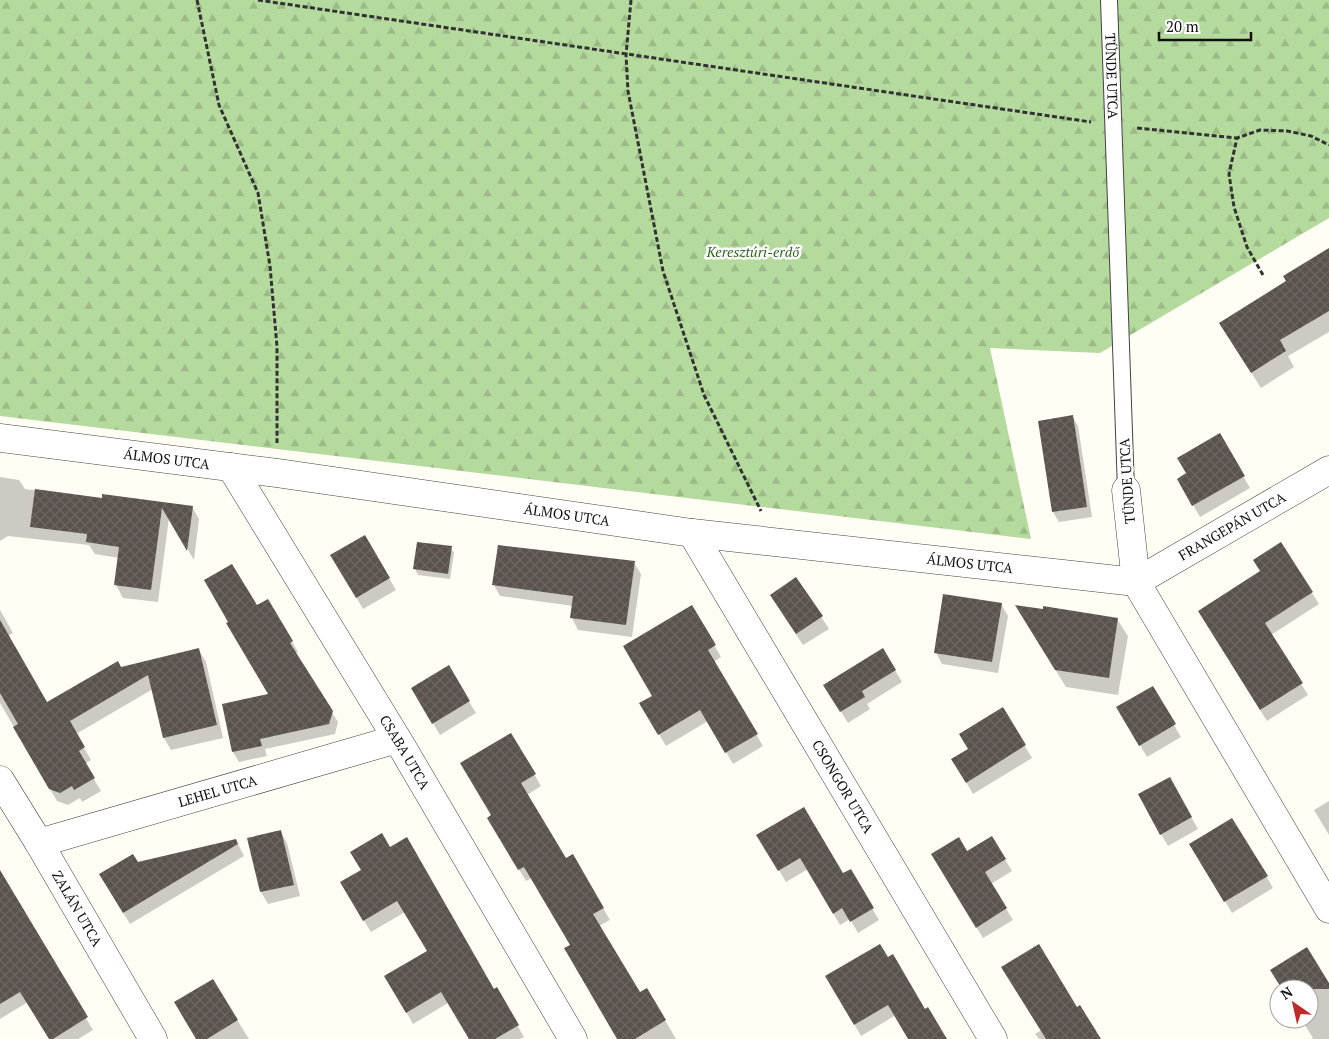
<svg xmlns="http://www.w3.org/2000/svg" width="1329" height="1039" viewBox="0 0 1329 1039" font-family="'PT Serif',serif">
<style>
.forest{fill:url(#forest-firs)}
.shadow{fill:#0003}
.building{fill:url(#building-cross-hatch)}
.lines{fill:none;stroke-linecap:round;stroke-linejoin:round}
.service-casing{stroke:#434343;stroke-width:18}
.minor-casing{stroke:#434343;stroke-width:29}
.path{stroke:#323232;stroke-width:3;stroke-dasharray:5 2.5;stroke-linecap:butt}
.service{stroke:#fff;stroke-width:16}
.minor{stroke:#fff;stroke-width:28}
.labels{text-anchor:middle;stroke-width:5;stroke-linejoin:round;paint-order:stroke}
.street-label{font-size:14px;fill:#101010;stroke:#fff}
.park-label{font-size:14px;font-style:italic;fill:#2c6821;stroke:#fff}
</style>
<defs>
<pattern id="forest-firs" width="22" height="20" patternUnits="userSpaceOnUse" patternTransform="scale(1.25)"><rect width="22" height="20" fill="#b5da9d"/><path d="M5 1l3.5 6h-7zM16 11l3.5 6h-7z" fill="#9bba86"/></pattern>
<pattern id="building-cross-hatch" width="8" height="8" patternUnits="userSpaceOnUse" patternTransform="scale(1.25)"><rect width="8" height="8" fill="#59524d"/><path d="M0 0l8 8M0 8l8-8" fill="none" stroke="#6c6662"/></pattern>
</defs>
<rect width="100%" height="100%" fill="#fffdf4"/>
<path class="forest" d="M0 0H1329V218L1100 353 990 348 1031 539 0 416Z"/>
<path class="shadow" d="M1329 250V332L1288 356 1294 367 1261 388 1230 339 1287 281Z
M1072 416 1078 426 1092 517 1059 522 1053 512Z
M1220 435 1250 488 1200 517 1178 479 1188 474Z
M0 477 19 480 25 489 103 499 192 507 199 519 194 560 169 518 158 602 123 598 116 585 119 558 95 554 89 545 8 536 0 541Z
M364 537 396 590 363 609 332 556Z
M1280 544 1319 604 1271 635 1308 695 1267 721 1206 623 1262 572Z
M451 548 454 553 450 579 418 575 415 569Z
M634 563 641 574 632 637 578 630 572 618 573 606 500 596 494 585Z
M796 578 829 629 803 645 778 607Z
M268 601 298 652 295 654 338 722 335 734 265 749 267 756 239 762 233 752 270 695 256 607Z
M1001 604 1008 616 998 673 942 664 936 653Z
M692 606 721 657 714 662 763 746 733 764 708 721 666 746 641 704 654 697Z
M0 610 13 633 8 636 47 703 121 669 199 650 206 662 223 738 171 750 164 738 153 689 76 734 91 760 85 764 101 791 82 802 80 798 68 805 57 801 0 703Z
M1117 619 1128 636 1118 695 1066 687 1026 622Z
M883 650 902 682 867 704 870 709 848 723 832 697Z
M448 667 476 713 440 735 412 688Z
M1152 687 1181 737 1147 757 1118 708Z
M1002 708 1032 758 973 794 953 760 969 749Z
M511 734 541 786 527 795 566 860 572 856 610 920 599 926 639 994 647 989 676 1039H619L571 945 532 878 526 881 488 818 493 815Z
M1176 790 1198 829 1168 846 1161 834Z
M1329 801V835L1314 810Z
M280 831 287 843 300 896 268 904 261 892 249 839Z
M758 835 843 875 850 871 879 920 858 933 850 919 840 925 808 869 786 882Z
M992 838 1012 871 991 884 1013 920 983 938 939 866 967 853Z
M236 840 244 856 130 924 107 886 137 863Z
M1191 844 1266 876 1273 888 1232 913Z
M390 849 494 991 496 989 524 1037 520 1039H470L448 1003 413 1024 386 976 428 951 405 912 371 932 341 883 362 870Z
M4 879 93 1030 78 1039H50L28 1002 0 1019V881Z
M827 976 925 1010 946 1039H910L896 1015 861 1036Z
M213 981 249 1039H197Z
M1329 986V1039H1310L1313 1038 1301 1019H1309V989H1283Z
M1077 1009 1099 1039H1039L1035 1034Z"/>
<path class="building" d="M1329 248V311L1280 340 1286 351 1251 373 1219 323 1286 281 1283 276Z
M1073 415 1087 507 1052 512 1038 421Z
M1220 433 1245 476 1192 506 1177 479 1186 473 1177 458Z
M35 489 102 498V494L193 506 187 551 162 508 151 590 114 585 119 547 86 542 87 534 30 527Z
M365 535 390 578 356 598 330 555Z
M417 542 452 546 448 574 413 569Z
M1281 542 1313 592 1265 623 1303 683 1260 710 1198 611 1260 571 1253 560Z
M498 545 635 561 626 625 570 618 573 596 492 585Z
M232 564 257 605 268 599 293 641 290 643 333 711 329 724 260 739 262 746 232 752 222 704 268 694 226 623 228 622 204 580Z
M796 577 823 616 796 634 770 595Z
M943 594 1002 603 992 662 934 653Z
M692 605 716 645 708 650 758 734 725 753 700 710 658 735 639 703 652 696 623 646Z
M1015 605 1043 609V606L1118 618 1109 678 1055 670Z
M0 620 47 702 118 661 121 667 199 648 217 725 163 738 148 675 70 721 85 747 79 751 95 778 74 790 72 786 60 793 49 789 13 727 18 724 0 693Z
M883 648 896 670 862 691 865 697 840 712 823 685Z
M449 665 470 701 432 724 411 688Z
M1153 686 1176 724 1139 746 1116 707Z
M1003 707 1026 745 966 783 951 759 968 749 959 734Z
M511 733 536 774 521 783 566 858 573 854 604 908 593 914 640 992 647 988 666 1020 635 1039H617L564 948 570 945 524 867 518 870 487 818 491 815 460 763Z
M1170 777 1192 817 1160 835 1138 794Z
M804 807 843 873 851 869 874 908 850 922 842 908 833 914 800 858 778 871 756 835Z
M1232 818 1268 876 1224 902 1189 844Z
M281 830 294 885 260 892 247 838Z
M382 833 390 847 407 837 494 989 497 987 519 1025 495 1039H469L441 992 406 1013 384 976 427 951 397 901 363 921 340 882 361 870 350 852Z
M992 836 1006 859 985 872 1007 908 976 928 931 854 959 837 967 851Z
M236 839 238 844 123 913 99 874 133 854 138 862Z
M0 870 88 1017 53 1039H49L20 992 0 1004Z
M880 944 888 957 893 954 925 1009 928 1007 947 1039H908L888 1005 854 1025 825 976Z
M1039 944 1077 1007 1080 1005 1101 1039H1046L1001 967Z
M1307 947 1329 983V989H1282L1270 970Z
M213 979 238 1020 207 1039H196L174 1002Z"/>
<g class="lines">
<defs>
<g id="service">
<path id="s1" d="M1109 0 1126 490"/>
</g>
<g id="minor">
<path id="s2" d="M0 438 277 473 692 533 1136 582"/>
<path id="s3" d="M231 467 402 747 573 1039"/>
<path d="M1126 490 1136 582 1329 909"/>
<path id="s4" d="M692 533 993 1039"/>
<path id="s5" d="M1136 582 1329 470"/>
<path id="s6" d="M0 780 39 843 153 1039"/>
<path id="s7" d="M39 843 397 739"/>
</g>
</defs>
<use href="#service" class="service-casing"/>
<use href="#minor" class="minor-casing"/>
<path class="path" d="M197 0 219 105 258 193 270 266 277 347V443
M258 0 1091 122
M631 0 626 55 628 91 663 271 704 395 761 511
M1137 128 1237 138
M1263 275 1247 247 1234 207 1229 174 1237 138 1260 130 1287 131 1311 136 1329 145"/>
<use href="#service" class="service"/>
<use href="#minor" class="minor"/>
</g>
<g class="labels">
<g class="street-label">
<text dy="5" stroke="none"><textPath href="#s1" startOffset="76">TÜNDE UTCA</textPath></text>
<text dy="5" stroke="none"><textPath href="#s2" startOffset="168">ÁLMOS UTCA</textPath></text>
<text transform="translate(1127 481) rotate(-94)" y="5">TÜNDE UTCA</text>
<text dy="5" stroke="none"><textPath href="#s2" startOffset="572">ÁLMOS UTCA</textPath></text>
<text dy="5" stroke="none"><textPath href="#s5" startOffset="111">FRANGEPÁN UTCA</textPath></text>
<text dy="5" stroke="none"><textPath href="#s2" startOffset="978">ÁLMOS UTCA</textPath></text>
<text dy="5" stroke="none"><textPath href="#s3" startOffset="334">CSABA UTCA</textPath></text>
<text dy="5" stroke="none"><textPath href="#s4" startOffset="295">CSONGOR UTCA</textPath></text>
<text dy="5" stroke="none"><textPath href="#s7" startOffset="186">LEHEL UTCA</textPath></text>
<text dy="5" stroke="none"><textPath href="#s6" startOffset="150">ZALÁN UTCA</textPath></text>
</g>
<g class="park-label">
<text x="753" y="257">Keresztúri-erdő</text>
</g>
</g>
<g transform="translate(1294 1004) rotate(326)"><circle r="24" fill="#ffffff" stroke="#9f9f9f"/>
<path d="M0-4L9 19L0 12L-9 19Z" fill="#bf2a2a"/>
<text y="-8" font-size="14" font-weight="bold" text-anchor="middle" fill="#101010">N</text>
</g>
<path d="M1159 32v8h92v-8" fill="none" stroke="#101010" stroke-width="2.5"/>
<text x="1166" y="32" font-size="15" fill="#101010" stroke="#ffffff" stroke-width="4" paint-order="stroke">20 m</text>
</svg>
